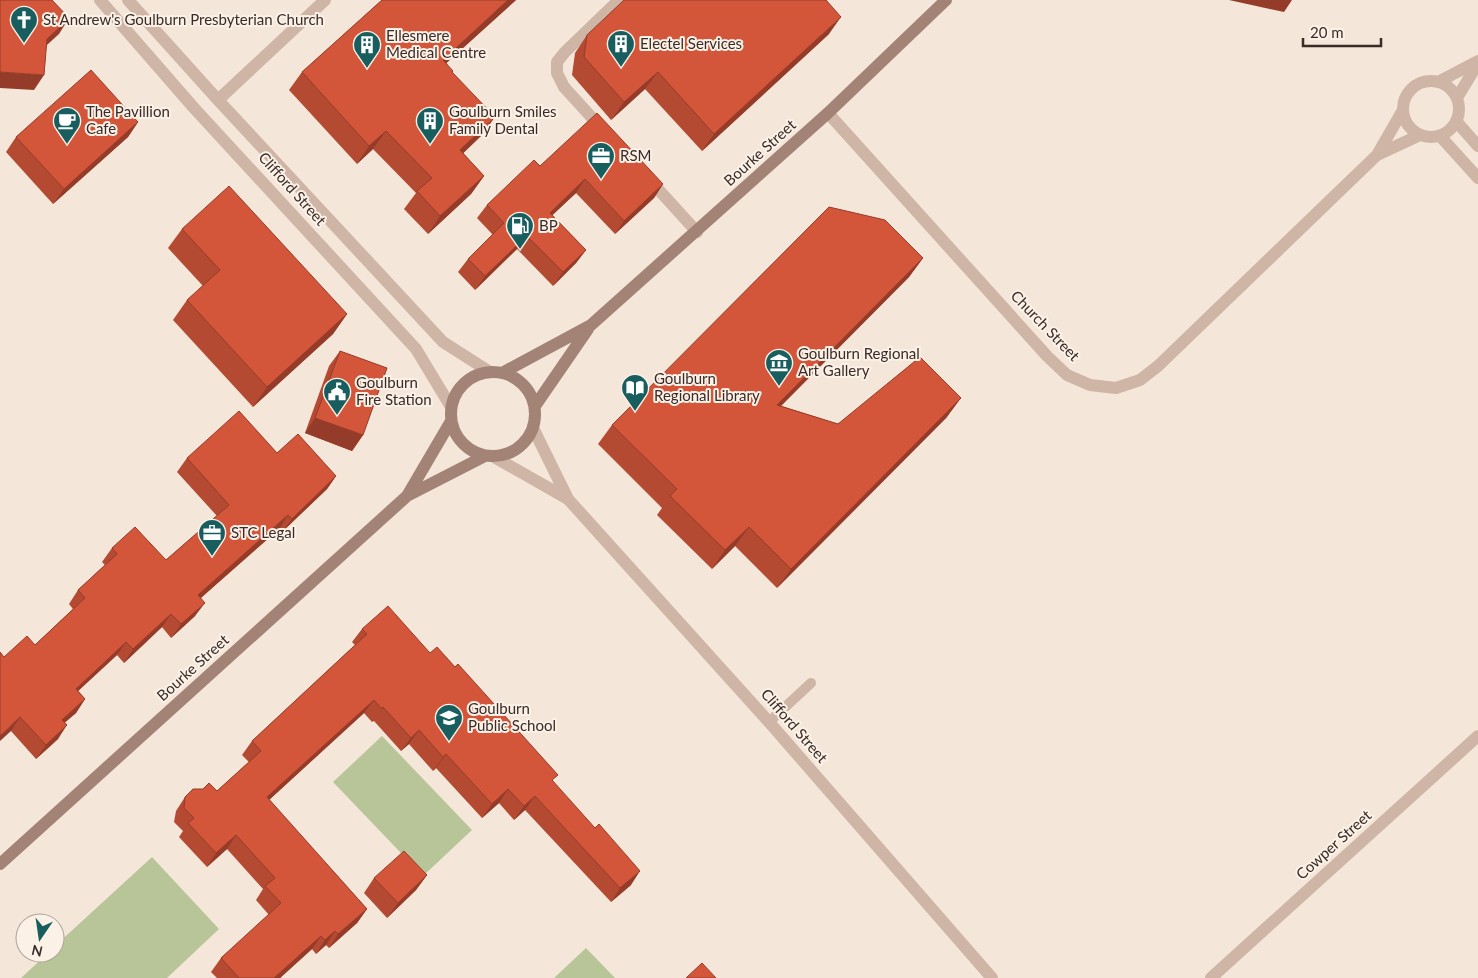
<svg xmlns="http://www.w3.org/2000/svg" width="1478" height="978" viewBox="0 0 1478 978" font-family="Lato,sans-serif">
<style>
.green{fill:#b8c598}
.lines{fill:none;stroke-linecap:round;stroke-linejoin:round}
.service{stroke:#ceb5a5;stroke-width:10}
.minor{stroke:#ceb5a5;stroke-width:12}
.secondary{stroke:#a28376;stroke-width:12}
.wall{fill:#b54a32}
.shaded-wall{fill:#943c29}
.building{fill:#d3563a;stroke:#943c29}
.labels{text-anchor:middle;stroke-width:4;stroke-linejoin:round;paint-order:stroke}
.poi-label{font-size:15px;fill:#392b27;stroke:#fbf1e7;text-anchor:start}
.street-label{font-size:15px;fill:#392b27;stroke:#fbf1e7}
</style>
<rect width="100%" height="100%" fill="#f4e7da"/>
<path class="green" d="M382 736 472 830 423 876 333 782Z
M152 857 219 929 167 978H21L48 953H55V946Z
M586 948 615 978H554Z"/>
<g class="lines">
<path class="service" d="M769 722 811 683"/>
<path class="minor" d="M100 0 194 108 416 349 451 407
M128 0 218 100 443 342 490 372
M1403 109a28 28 0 1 1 56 0a28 28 0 1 1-56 0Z
M1438 82 1478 61
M1457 98 1478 63
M218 100 325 0
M828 113 1047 356 1067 375 1090 385 1116 388 1140 380 1158 366 1377 155 1403 110
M1456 121 1478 146
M604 131 564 87 557 73V62L565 52 619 0
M1440 136 1478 178
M1377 155 1420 135
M648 178 697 232
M533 428 568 499 769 722 992 978
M494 457 568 499
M1211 978 1478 736"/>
<path class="secondary" d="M451 414a42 42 0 1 1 84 0a42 42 0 1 1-84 0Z
M502 373 591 325 828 113 946 0
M535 406 588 329
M407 496 451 421
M0 864 407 496 485 456"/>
</g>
<path class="wall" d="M382 0H516L446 63 452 72 482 135 463 153 484 176 471 194 428 234 404 209 416 193 373 149 357 164 289 90 302 72Z
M829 34 702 151 645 89 611 120 572 75 575 53 587 35Z
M138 122 128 137 53 204 6 152 16 137Z
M540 166 663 184 654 198 615 234 576 193 552 215 586 250 576 263 553 286 517 249 475 290 458 272 468 259 493 235 477 218 487 205Z
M182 229 347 314 333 334 253 407 173 320 187 300 203 286 168 248Z
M923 258 909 277 781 406 838 424 947 417 777 588 735 546 712 569 657 515 662 508 598 444 612 425Z
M340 351 363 435 352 451 305 433 329 366Z
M277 453 336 476 327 489 282 532 279 529 201 598 195 616 171 638 162 627 124 663 117 655 78 691 85 699 76 713 65 722 58 739 36 759 11 731 4 657 35 645 73 609 69 604 78 590 105 565 102 562 112 548 166 560 217 516 177 472 187 458Z
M362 629 430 653 553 782 631 885 611 902 525 810 514 820 499 803 482 818 436 768 433 771 409 744 401 751 374 721 372 722 364 713 269 800 367 909 357 923 329 948 326 945 316 954 312 949 280 978H217L211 972 221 958 269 915 256 900 263 889 227 849 207 867 179 837 183 831 174 822 176 811 185 797 217 791 249 762 242 755 252 741 355 645 352 642Z
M427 875 416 890 387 918 364 893 374 878Z"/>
<path class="shaded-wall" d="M508 0H516L430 78 443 60Z
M1229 0H1292L1284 12Z
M841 17 829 34 702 151 714 134Z
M69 18 59 34 37 54 47 39Z
M0 72 44 75 34 90 0 88Z
M658 72 645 89 611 120 624 102Z
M495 117 482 135 448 168 460 150Z
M138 122 128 137 53 204 64 189Z
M386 131 373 149 357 164 369 146Z
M484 176 471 194 428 234 440 216Z
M585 179 576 193 541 226 550 213Z
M663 184 654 198 615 234 624 221Z
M527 236 517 249 475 290 485 276Z
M586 250 576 263 553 286 563 272Z
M923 258 909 277 763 424 777 405Z
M347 314 333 334 253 407 267 387Z
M961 398 947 417 777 588 791 569Z
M315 418 363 435 352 451 305 433Z
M336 476 327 489 282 532 292 519Z
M288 515 279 529 188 609 198 595Z
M749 527 735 546 712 569 725 550Z
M205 603 195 616 171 638 181 624Z
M171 614 162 627 124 663 133 649Z
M126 642 117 655 66 702 76 689Z
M85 699 76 713 53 733 62 720Z
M374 700 364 713 257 811 267 797Z
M20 717 11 731 0 741V736Z
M67 725 58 739 36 759 46 745Z
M419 730 409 744 401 751 411 738Z
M446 754 436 768 433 771 443 757Z
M508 789 499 803 482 818 492 804Z
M535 796 525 810 514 820 524 806Z
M236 835 227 849 207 867 216 853Z
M640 871 631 885 611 902 620 888Z
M427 875 416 890 387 918 398 903Z
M367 909 357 923 329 948 338 934Z
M335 931 326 945 316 954 325 940Z
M321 936 312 949 280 978H274Z"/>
<path class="building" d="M0 0H52L69 18 47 39 44 75 0 72Z
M382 0H508L443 60 453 71 452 72 495 117 460 150 484 176 440 216 417 191 432 178 386 131 369 146 302 72Z
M624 0H826L841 17 714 134 658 72 624 102 584 57 587 35Z
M91 70 138 122 64 189 16 137Z
M597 113 663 184 624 221 585 179 550 213 586 250 563 272 527 236 485 276 468 259 504 223 487 205 534 160 540 166Z
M229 186 347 314 267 387 187 300 220 270 182 229Z
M829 207 885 220 923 258 777 405 838 424 920 357 961 398 791 569 749 527 725 550 670 496 677 489 612 425Z
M340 351 387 368 363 435 315 418Z
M239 411 277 453 298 434 336 476 292 519 288 515 198 595 205 603 181 624 171 614 133 649 126 642 76 689 85 699 62 720 67 725 46 745 20 717 0 736V652L4 657 27 636 35 645 85 598 78 590 117 554 112 548 135 527 166 560 229 505 187 458Z
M388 606 430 653 437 647 455 667 458 664 558 775 552 780 595 828 599 824 640 871 620 888 535 796 524 806 508 789 492 804 446 754 443 757 419 730 411 738 383 707 382 709 374 700 267 797 367 909 338 934 335 931 325 940 321 936 274 978H239L221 958 281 903 265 886 275 878 236 835 216 853 188 823 194 818 184 808 185 797 193 789H203L209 783 217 791 261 751 252 741 367 634 362 629Z
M404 851 427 875 398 903 374 878Z
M702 963 716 978H686Z"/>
<defs>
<symbol id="church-pin" viewBox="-11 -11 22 30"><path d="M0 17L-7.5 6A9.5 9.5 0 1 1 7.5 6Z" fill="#185e5f" stroke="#fbf1e7"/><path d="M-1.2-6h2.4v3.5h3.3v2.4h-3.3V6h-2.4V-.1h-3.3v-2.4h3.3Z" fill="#fff"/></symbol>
<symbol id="building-pin" viewBox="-11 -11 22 30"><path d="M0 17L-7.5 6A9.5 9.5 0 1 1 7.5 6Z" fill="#185e5f" stroke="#fbf1e7"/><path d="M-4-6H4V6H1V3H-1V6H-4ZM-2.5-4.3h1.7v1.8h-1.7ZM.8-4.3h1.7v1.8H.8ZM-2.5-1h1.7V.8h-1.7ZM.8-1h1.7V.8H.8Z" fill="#fff"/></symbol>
<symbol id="cafe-pin" viewBox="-11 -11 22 30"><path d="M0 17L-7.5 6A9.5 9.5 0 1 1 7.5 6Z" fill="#185e5f" stroke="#fbf1e7"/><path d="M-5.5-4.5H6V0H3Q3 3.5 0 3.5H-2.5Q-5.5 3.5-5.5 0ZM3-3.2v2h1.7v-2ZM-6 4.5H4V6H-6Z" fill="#fff"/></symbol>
<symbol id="office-pin" viewBox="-11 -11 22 30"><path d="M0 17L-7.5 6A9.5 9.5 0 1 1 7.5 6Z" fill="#185e5f" stroke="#fbf1e7"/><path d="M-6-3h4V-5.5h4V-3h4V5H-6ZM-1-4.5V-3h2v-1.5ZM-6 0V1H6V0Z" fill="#fff"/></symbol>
<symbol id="fuel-pin" viewBox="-11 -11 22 30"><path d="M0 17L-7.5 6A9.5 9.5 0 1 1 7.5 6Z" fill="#185e5f" stroke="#fbf1e7"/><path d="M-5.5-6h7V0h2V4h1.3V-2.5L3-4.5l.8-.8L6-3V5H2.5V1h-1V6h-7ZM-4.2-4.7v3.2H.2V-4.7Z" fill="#fff"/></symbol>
<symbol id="museum-pin" viewBox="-11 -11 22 30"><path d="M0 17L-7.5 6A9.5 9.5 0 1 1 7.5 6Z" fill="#185e5f" stroke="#fbf1e7"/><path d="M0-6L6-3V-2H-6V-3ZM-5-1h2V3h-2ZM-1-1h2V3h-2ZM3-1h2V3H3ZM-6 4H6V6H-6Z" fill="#fff"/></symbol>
<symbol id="library-pin" viewBox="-11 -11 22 30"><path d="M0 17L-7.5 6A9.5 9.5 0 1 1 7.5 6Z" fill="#185e5f" stroke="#fbf1e7"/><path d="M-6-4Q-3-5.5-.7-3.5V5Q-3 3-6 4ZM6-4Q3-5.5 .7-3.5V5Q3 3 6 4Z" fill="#fff"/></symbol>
<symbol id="civic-pin" viewBox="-11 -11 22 30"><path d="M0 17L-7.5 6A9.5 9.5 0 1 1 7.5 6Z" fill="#185e5f" stroke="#fbf1e7"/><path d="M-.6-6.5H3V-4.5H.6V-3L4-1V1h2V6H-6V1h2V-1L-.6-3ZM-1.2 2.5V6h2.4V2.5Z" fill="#fff"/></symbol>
<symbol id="school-pin" viewBox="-11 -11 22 30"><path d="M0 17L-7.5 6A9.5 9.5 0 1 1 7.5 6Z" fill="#185e5f" stroke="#fbf1e7"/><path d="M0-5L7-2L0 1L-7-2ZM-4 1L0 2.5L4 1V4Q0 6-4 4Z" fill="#fff"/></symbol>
</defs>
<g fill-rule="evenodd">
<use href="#church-pin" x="8" y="4" width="32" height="43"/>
<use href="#building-pin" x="605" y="28" width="32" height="43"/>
<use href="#building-pin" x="351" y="29" width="32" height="43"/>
<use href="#cafe-pin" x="51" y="105" width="32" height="43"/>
<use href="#building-pin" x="414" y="105" width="32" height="43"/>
<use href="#office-pin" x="585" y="140" width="32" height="43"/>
<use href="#fuel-pin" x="504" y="210" width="32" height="43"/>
<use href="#museum-pin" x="763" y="347" width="32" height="43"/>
<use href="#library-pin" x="619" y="372" width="32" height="43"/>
<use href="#civic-pin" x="321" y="376" width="32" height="43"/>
<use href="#office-pin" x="196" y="517" width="32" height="43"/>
<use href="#school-pin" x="433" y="702" width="32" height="43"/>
</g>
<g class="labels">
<g class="poi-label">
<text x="43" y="25">St Andrew's Goulburn Presbyterian Church</text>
<text x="386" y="41">Ellesmere<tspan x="386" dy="17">Medical Centre</tspan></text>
<text x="640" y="49">Electel Services</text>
<text x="86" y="117">The Pavillion<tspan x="86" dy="17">Cafe</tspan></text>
<text x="449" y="117">Goulburn Smiles<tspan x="449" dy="17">Family Dental</tspan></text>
<text x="620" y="161">RSM</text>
<text x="539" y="231">BP</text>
<text x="798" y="359">Goulburn Regional<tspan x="798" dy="17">Art Gallery</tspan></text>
<text x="654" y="384">Goulburn<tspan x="654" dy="17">Regional Library</tspan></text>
<text x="356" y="388">Goulburn<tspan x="356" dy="17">Fire Station</tspan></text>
<text x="231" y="538">STC Legal</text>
<text x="468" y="714">Goulburn<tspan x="468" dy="17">Public School</tspan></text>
</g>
<g class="street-label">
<text transform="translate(760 153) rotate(-42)" y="5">Bourke Street</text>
<text transform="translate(292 189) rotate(48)" y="5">Clifford Street</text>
<text transform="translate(1045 326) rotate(46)" y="5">Church Street</text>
<text transform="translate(193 668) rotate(-42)" y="5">Bourke Street</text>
<text transform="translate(794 726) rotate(49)" y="5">Clifford Street</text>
<text transform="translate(1334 845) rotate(-42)" y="5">Cowper Street</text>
</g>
</g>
<g transform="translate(40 938) rotate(193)"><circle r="24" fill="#fbf1e7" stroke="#ada29a"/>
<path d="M0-4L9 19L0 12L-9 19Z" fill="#185e5f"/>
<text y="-8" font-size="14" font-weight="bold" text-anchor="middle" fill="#392b27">N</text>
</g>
<path d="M1303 38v8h78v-8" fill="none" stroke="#392b27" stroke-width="2.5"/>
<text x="1310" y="38" font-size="15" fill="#392b27" stroke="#fbf1e7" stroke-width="4" paint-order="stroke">20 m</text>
</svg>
